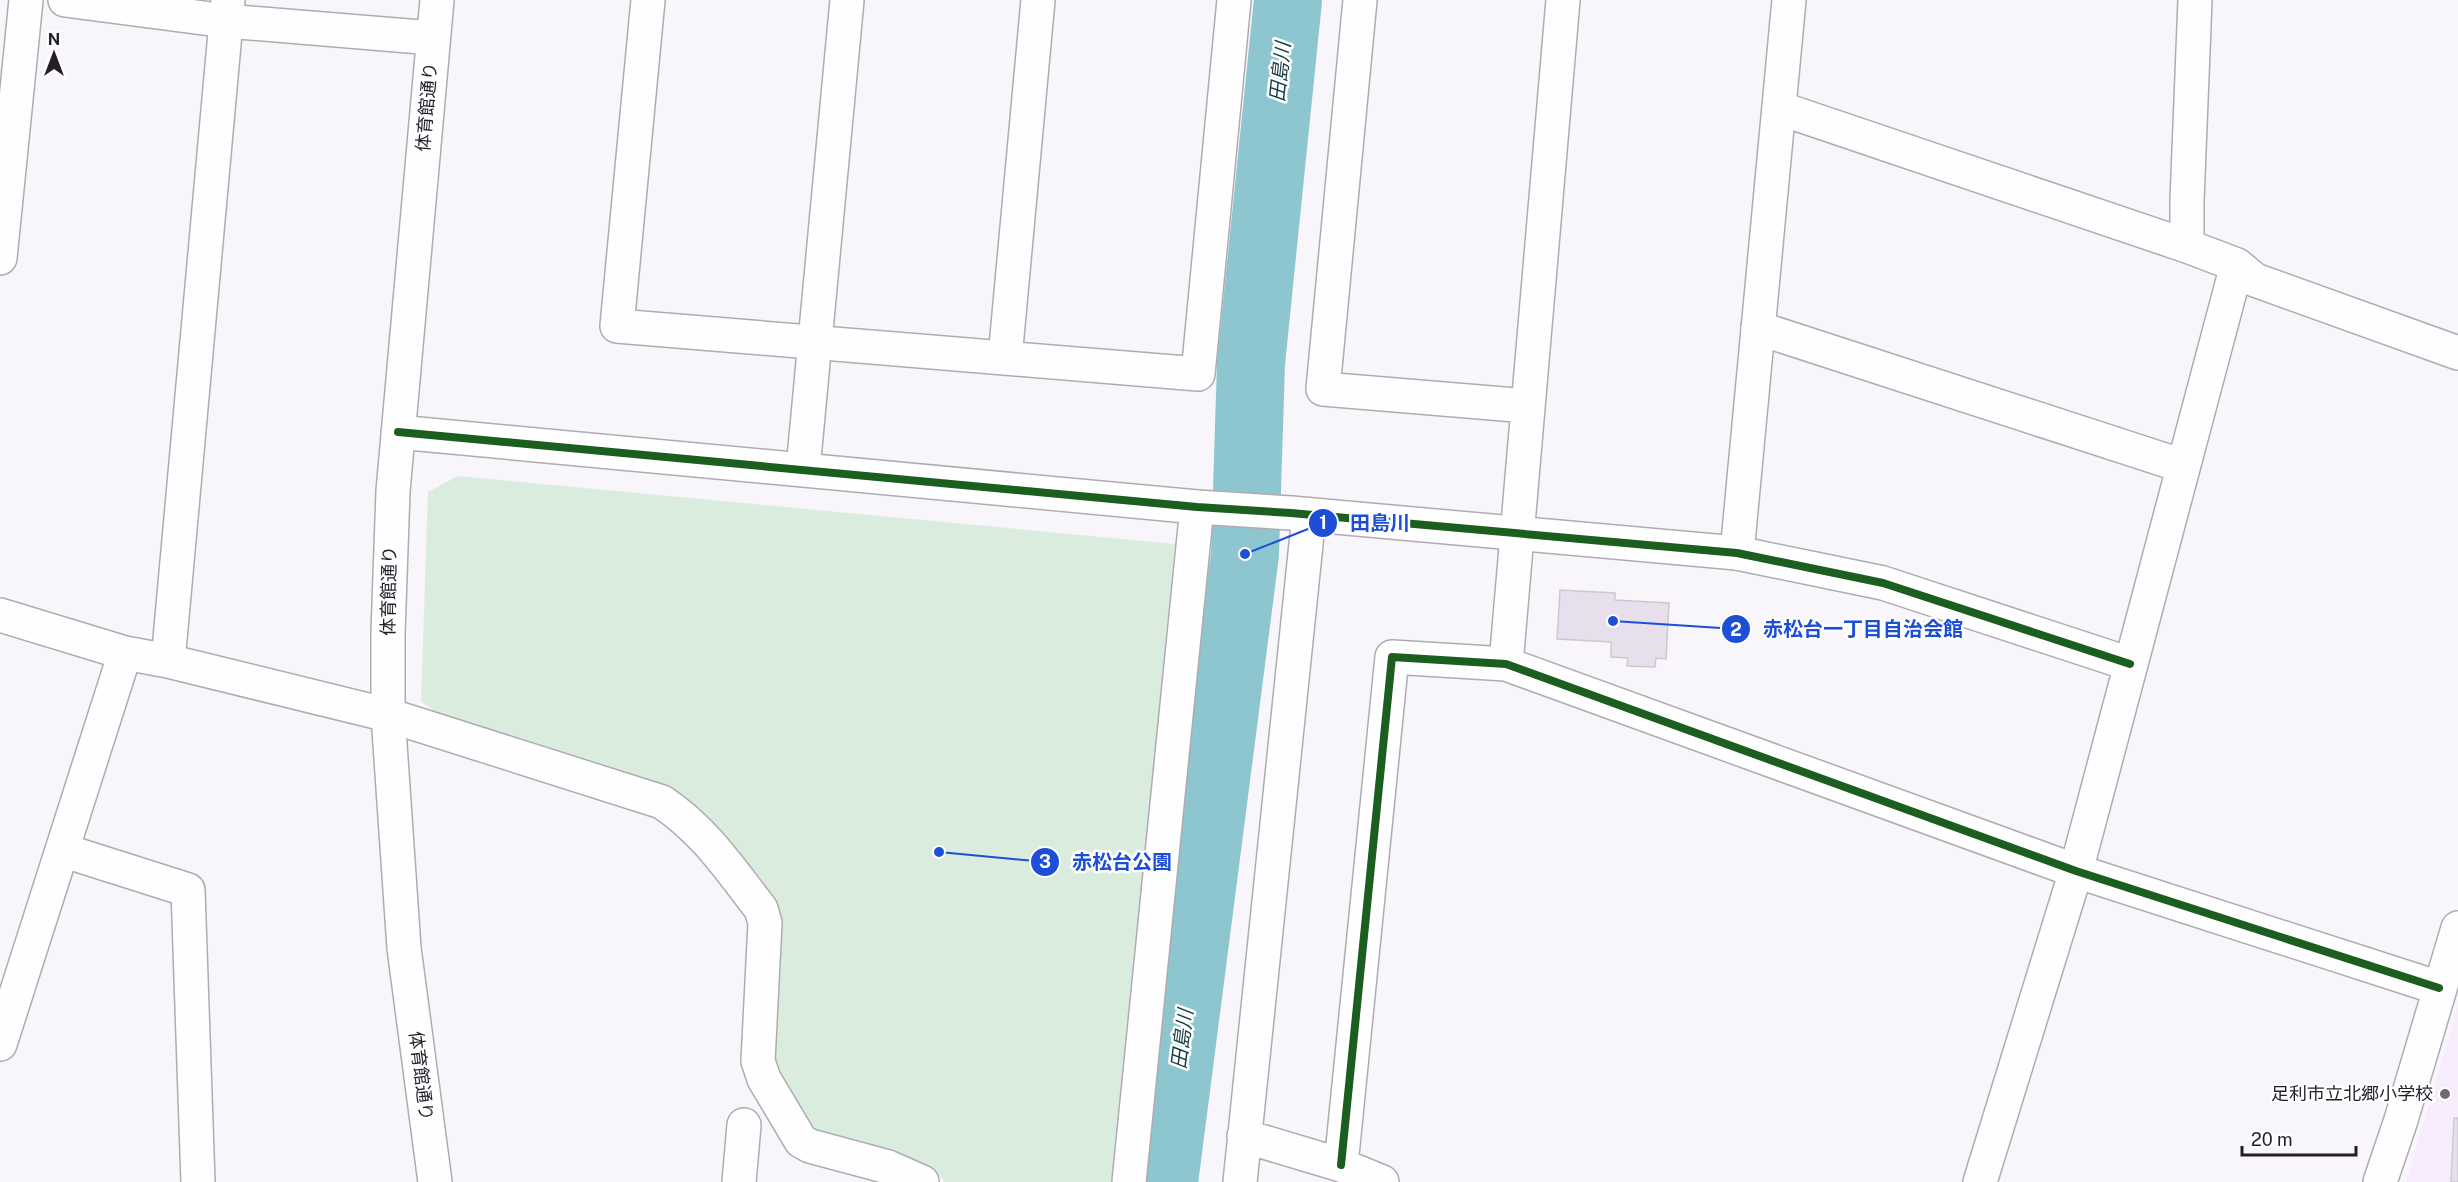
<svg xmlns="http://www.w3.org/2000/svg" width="2458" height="1182" viewBox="0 0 2458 1182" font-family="'Public Sans','Noto Sans JP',sans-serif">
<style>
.built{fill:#f6ecfb}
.green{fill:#daecde}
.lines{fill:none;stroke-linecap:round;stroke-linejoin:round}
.river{stroke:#8dc6cf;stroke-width:68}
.building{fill:#e7dfec;stroke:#cec9d0;stroke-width:1.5}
.street-casing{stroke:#afabb2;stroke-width:36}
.secondary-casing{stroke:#afabb2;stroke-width:36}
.street{stroke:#fefefe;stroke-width:33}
.secondary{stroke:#fefefe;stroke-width:33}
.cycleway-casing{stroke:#fff;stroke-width:11}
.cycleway{stroke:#1b5e20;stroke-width:8}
.poi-dot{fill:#6f6a72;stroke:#fff;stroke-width:2}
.labels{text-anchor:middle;stroke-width:5;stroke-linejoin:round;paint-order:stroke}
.street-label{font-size:18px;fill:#251e29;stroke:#fff}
.poi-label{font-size:18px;fill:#251e29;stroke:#fff;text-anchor:end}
.water-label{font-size:20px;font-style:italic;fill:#153d41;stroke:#fff}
.leader{fill:none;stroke:#1d4ed8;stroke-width:2}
.callout-dot{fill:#1d4ed8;stroke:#fff;stroke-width:2}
.mark-label{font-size:18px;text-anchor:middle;font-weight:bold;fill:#fff}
.callout-label{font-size:20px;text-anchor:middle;font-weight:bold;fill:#1d4ed8;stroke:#fff;stroke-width:5;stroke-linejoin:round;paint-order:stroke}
</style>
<rect width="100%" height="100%" fill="#f8f6fa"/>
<path class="built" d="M2458 1006V1182H2406Z"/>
<path class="green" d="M458 476 1175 544 1114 1182H944L941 1177 886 1151 807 1131 771 1069 778 906 687 799 662 785 442 717 421 701 428 492Z"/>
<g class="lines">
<path class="river" d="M1164 1182 1245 554 1251 363 1288 0"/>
</g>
<path class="building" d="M1560 590 1615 593V600L1669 603 1666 659 1656 658 1655 667 1627 666 1628 658 1611 657V642L1557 639Z
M2454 1118H2458V1182H2451Z"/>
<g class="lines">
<defs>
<path id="street" d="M65 0 226 21 433 38
M648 0 617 326 1198 374 1234 0
M1360 0 1323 389 1528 406
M1779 108 2187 246 2237 265 2255 280 2458 353
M2187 246V201L2195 0
M0 258 26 0
M1758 328 2183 466
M1005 358 1038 0
M803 469 847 0
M1737 553 1883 583 2130 664
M0 615 125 653 168 661 388 715 662 802C705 831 729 868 761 909L765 923 758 1061 764 1079 801 1141 810 1146 888 1167 922 1182
M168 661 228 0
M1506 664 1563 0
M62 850 188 890 198 1182
M0 1044 125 653
M1244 1136 1341 1165 1382 1182
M1341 1165 1392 657 1506 664 2076 871 2439 988
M739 1182 744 1125
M1129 1182 1197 507
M1240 1182 1309 515
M1980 1182 2076 871 2237 265
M2380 1182 2401 1120 2458 928"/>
<path id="secondary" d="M398 432 1197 507 1291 513 1737 553 1789 0
M435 1182 404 948 388 715V633L393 491 437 0"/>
</defs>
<use href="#street" class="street-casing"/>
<use href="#secondary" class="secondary-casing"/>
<use href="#street" class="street"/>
<use href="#secondary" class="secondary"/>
<defs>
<path id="cycleway" d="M398 432 1197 507 1291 513 1737 553 1883 583 2130 664
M1341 1165 1392 657 1506 664 2076 871 2439 988"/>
</defs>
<use href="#cycleway" class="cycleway-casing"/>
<use href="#cycleway" class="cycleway"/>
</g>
<circle class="poi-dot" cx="2445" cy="1094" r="6"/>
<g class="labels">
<g class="street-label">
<text transform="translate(427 107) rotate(-85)" y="6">体育館通り</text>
<text transform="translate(389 591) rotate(-89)" y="6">体育館通り</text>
<text transform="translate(421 1076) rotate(83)" y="6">体育館通り</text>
</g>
<g class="poi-label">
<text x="2433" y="1100">足利市立北郷小学校</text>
</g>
<g class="water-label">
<text transform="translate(1280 72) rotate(-84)" y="7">田島川</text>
<text transform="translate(1182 1039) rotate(-83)" y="7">田島川</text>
</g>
</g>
<path class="leader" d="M1245 554L1323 523M1613 621L1736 629M939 852L1045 862"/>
<g class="callout-dot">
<circle cx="1245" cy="554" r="6"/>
<circle cx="1613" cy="621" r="6"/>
<circle cx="939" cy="852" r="6"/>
<circle cx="1323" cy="523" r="15"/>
<circle cx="1736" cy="629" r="15"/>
<circle cx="1045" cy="862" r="15"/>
</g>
<g class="mark-label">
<text x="1323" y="529">1</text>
<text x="1736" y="636">2</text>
<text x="1045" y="868">3</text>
</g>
<g class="callout-label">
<text x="1380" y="530">田島川</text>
<text x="1863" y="636">赤松台一丁目自治会館</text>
<text x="1122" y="869">赤松台公園</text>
</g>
<g transform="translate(54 54)" stroke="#ffffff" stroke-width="4.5" paint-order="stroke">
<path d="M0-4.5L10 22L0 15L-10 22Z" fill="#251e29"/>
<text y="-9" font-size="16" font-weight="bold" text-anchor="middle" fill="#251e29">N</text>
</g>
<path d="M2242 1146v9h114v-9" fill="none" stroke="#251e29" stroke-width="3"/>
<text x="2251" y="1146" font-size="18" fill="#251e29" stroke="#ffffff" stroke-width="4.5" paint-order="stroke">20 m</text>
</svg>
